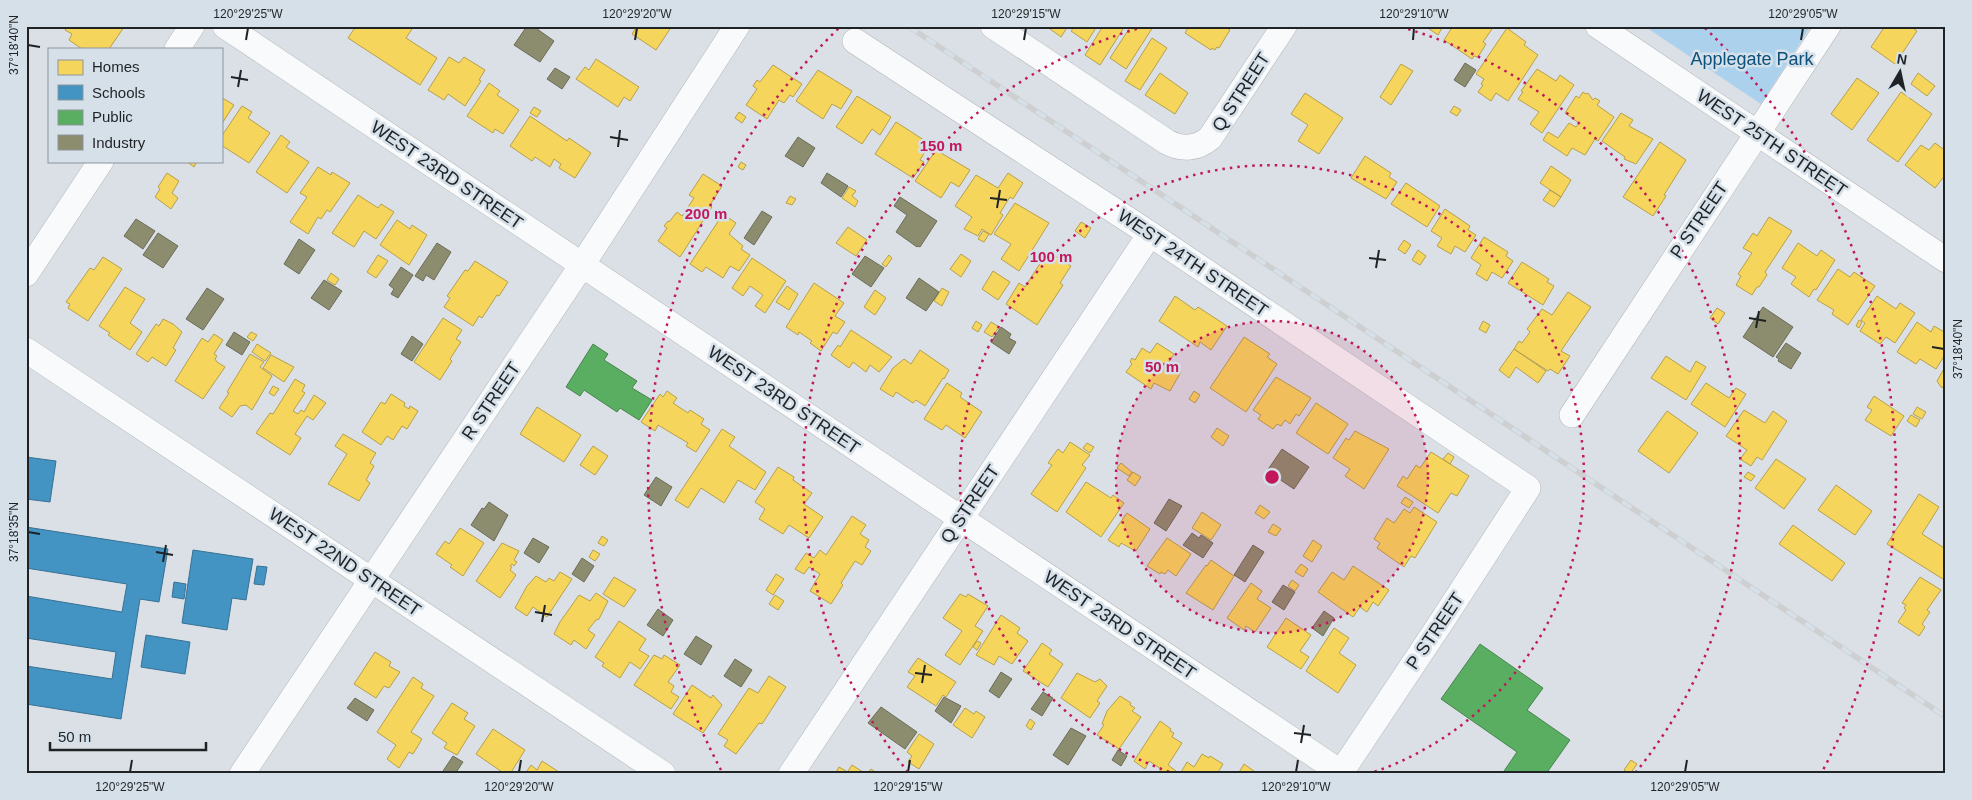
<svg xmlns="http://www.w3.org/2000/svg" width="1972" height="800" viewBox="0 0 1972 800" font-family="Helvetica,sans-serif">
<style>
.green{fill:#acd1ed}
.homes{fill:#f6d55c;stroke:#b6a04c}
.schools{fill:#4393c3;stroke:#387194}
.public{fill:#5aae61;stroke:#48844f}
.industry{fill:#8c8c6e;stroke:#6b6c58}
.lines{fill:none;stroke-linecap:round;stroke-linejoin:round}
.minor-casing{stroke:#b3b7bb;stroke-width:26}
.minor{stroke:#f9fafb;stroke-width:25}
.rail-casing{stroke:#cdcfd0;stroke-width:5.5}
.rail{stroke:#d6e0e9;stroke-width:4;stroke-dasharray:11;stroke-linecap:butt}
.ticks{fill:none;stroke:#1f2326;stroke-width:2}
.ring{fill:none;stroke:#c2185b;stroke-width:2.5;stroke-dasharray:2.5 5}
.labels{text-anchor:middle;stroke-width:5;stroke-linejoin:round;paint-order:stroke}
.park-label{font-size:18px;fill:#0b517c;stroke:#d6e0e9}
.street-label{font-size:18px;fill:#1f2326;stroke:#d6e0e9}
.centre{fill:#c2185b;stroke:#d6e0e9;stroke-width:2.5}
.ring-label{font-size:15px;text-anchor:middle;font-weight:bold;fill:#c2185b;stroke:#d6e0e9;stroke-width:5;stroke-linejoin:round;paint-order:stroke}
.neatline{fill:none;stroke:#1f2326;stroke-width:2}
.ticks-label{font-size:12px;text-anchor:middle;fill:#1f2326}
</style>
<rect width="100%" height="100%" fill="#dae0e5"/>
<path class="green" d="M1644 26H1811L1761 104Z"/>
<path class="homes" d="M68 26H124V27L109 49H82L69 40 72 34 65 30Z
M356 26H414L406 38 437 58 420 85 348 38Z
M637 26H672L656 50 632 34Z
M1046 26H1068L1061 37Z
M1075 26H1097L1087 42 1071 31Z
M1103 26H1125L1100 65 1085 55Z
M1131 26 1153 27 1126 69 1110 58Z
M1189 26H1224L1230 30 1219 48 1217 47 1215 50 1212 48 1211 50 1185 33Z
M1425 26H1443L1438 35Z
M1453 26H1494L1483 42 1486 44 1478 57 1474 56 1472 59 1444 40Z
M1885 26H1910L1917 31 1895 64 1871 47Z
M1507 28 1526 42 1524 45 1538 55 1508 101 1496 93 1491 101 1478 92 1483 85 1481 84 1484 79 1476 74Z
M1152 38 1167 48 1140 90 1125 81Z
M449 57 459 63 464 57 485 70 479 80 481 81 465 106 448 94 444 100 428 90Z
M596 59 639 87 630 101 624 97 618 107 576 79 585 67 589 70Z
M1401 64 1413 71 1391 105 1380 97Z
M773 65 802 84 793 97 790 95 784 103 779 100 767 119 746 105 757 89 753 86 757 80 760 82Z
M1537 69 1556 81 1560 75 1574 85 1542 133 1530 124 1539 112 1518 99 1523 92 1521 91Z
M818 70 852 91 841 109 832 104 823 119 796 101Z
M1160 73 1188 93 1175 114 1145 95Z
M1918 73 1935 86 1927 96 1911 84Z
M1857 78 1879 93 1852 130 1831 114Z
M489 83 500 91 497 95 519 110 503 134 495 129 493 133 467 116Z
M1583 92 1586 94 1588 93 1593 100 1595 98 1600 101 1597 105 1614 117 1598 141 1595 139 1585 155 1572 148 1567 156 1543 140 1548 132 1558 138 1569 123 1576 127 1579 123 1565 113 1576 96 1579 98Z
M1901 92 1932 114 1898 162 1867 140Z
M1305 93 1343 118 1319 154 1298 141 1308 125 1291 114Z
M857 96 891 117 880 135 872 129 862 144 836 127Z
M221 97 234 105 221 125Z
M242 106 252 112 248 118 270 133 249 163 221 145V137Z
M1454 106 1461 110 1457 116 1450 112Z
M534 107 541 111 537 117 530 113Z
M739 112 746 117 742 123 735 118Z
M1621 113 1633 120 1629 126 1653 139 1636 164 1624 159 1625 157 1602 141Z
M530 116 567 141 569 138 591 153 575 178 559 168 561 164 554 159 550 167 535 157 532 161 510 146Z
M896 122 930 144 920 160 924 162 913 178 875 154Z
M281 135 290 142 286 147 309 162 287 193 256 172Z
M1660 142 1686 160 1664 195 1666 196 1653 216 1623 197Z
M1935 143 1946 151V174L1935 188 1905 165 1921 145 1929 150Z
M936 150 970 170 959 187 951 182 941 198 915 181Z
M1365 156 1391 173 1389 177 1397 182 1386 199 1351 178Z
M186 161H197L194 167Z
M741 162 746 165 743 170 738 167Z
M1551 166 1571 180 1561 197 1540 183Z
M318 167 331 175 332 172 350 183 330 212 327 210 321 219 318 217 308 234 290 222 307 197 300 193Z
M167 173 179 181 172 193 178 198 171 209 155 197 160 189 158 187Z
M1008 173 1023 183 1013 199 1010 197 1000 213 1003 215 991 235 982 229 978 236 964 229 972 217 955 206 976 175 998 188Z
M703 174 722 186 710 205 712 207 680 257 658 241 667 228 664 226 668 221 669 222 677 212 682 216 694 198 689 195Z
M1406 183 1440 206 1427 227 1391 204Z
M849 187 856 191 852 196 858 201 855 207 842 198Z
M1550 190 1561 197 1554 207 1543 200Z
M358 195 378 208 381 204 394 212 376 239 364 231 354 247 332 233Z
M790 196 796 199 792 205 786 203Z
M1015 203 1049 223 1019 271 1001 259 1011 244 994 234Z
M1445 209 1470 226 1468 230 1476 235 1465 252 1455 246 1451 254 1437 246 1442 238 1431 231Z
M723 214 736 223 729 234 743 246 741 249 750 255 739 271 730 266 723 278 706 267 702 272 690 264Z
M1769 217 1792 231 1765 272 1767 275 1759 287H1757L1752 295 1736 285 1741 276 1738 274 1752 253 1743 248 1753 233 1757 236Z
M397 220 410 229 412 225 427 235 409 265 380 245Z
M1081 222 1091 228 1085 238 1075 231Z
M848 227 867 240 856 256 836 243Z
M983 231 989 234 984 242 978 239Z
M1484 237 1508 252 1506 256 1513 261 1502 278 1492 272 1487 281 1476 274 1481 265 1471 258Z
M1404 240 1411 245 1405 254 1398 249Z
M1798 243 1817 256 1821 250 1835 260 1816 290 1814 289 1809 297 1791 284 1796 277 1782 268Z
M1418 250 1426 256 1420 265 1412 260Z
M1048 251 1071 266 1060 283 1063 285 1037 325 1006 304 1019 283 1025 287Z
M961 254 971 261 961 277 950 269Z
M378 255 388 261 376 278 367 272Z
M889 255 892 258 886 267 882 264Z
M103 257 122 269 88 321 68 308 70 304 66 302 90 268 94 270Z
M752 258 786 281 765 313 755 306 763 295 750 286 743 296 732 288Z
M475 261 508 282 499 296 497 295 482 318 479 316 473 326 444 307 450 298 447 296 465 270 468 271Z
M1522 262 1549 279 1547 282 1554 286 1543 305 1508 283Z
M1838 269 1850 277 1854 272 1875 286 1848 325 1832 314 1834 310 1817 300Z
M993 271 1010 282 998 300 982 289Z
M331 273 339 279 335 285 327 280Z
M814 283 844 303 835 316 845 322 837 334 833 332 821 351 810 343 812 341 799 332 798 335 786 327Z
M787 286 798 294 789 310 776 302Z
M125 287 145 299 130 323 142 332 130 350 108 335 110 333 99 326Z
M942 288 949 292 942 306 934 301Z
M875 290 886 298 875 315 864 307Z
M1568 292 1591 307 1561 351 1570 356 1558 374 1550 369 1548 371 1514 349 1519 341 1522 343 1530 332 1527 329 1542 309 1552 315Z
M1175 296 1195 310 1198 307 1227 326 1211 350 1200 342 1198 347 1159 321Z
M1877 296 1896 309 1900 303 1915 313 1895 343 1886 337 1880 344 1860 331 1865 323 1861 320Z
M1717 308 1725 313 1718 324 1710 318Z
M443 318 462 330 456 339 461 342 450 359 452 361 440 380 414 362Z
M163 319 173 324 182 332 173 348 176 350 166 366 152 357 148 362 136 354 156 324 159 326Z
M1859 320 1862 322 1859 328 1856 326Z
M976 321 982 325 978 332 972 328Z
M1483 321 1490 325 1486 333 1479 329Z
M991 322 999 327 992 337 984 332Z
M1917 322 1931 332 1934 326 1946 333V353L1936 369 1920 359 1916 364 1897 352Z
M851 330 892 357 879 372 870 365 866 372 853 362 849 368 831 355 838 345 840 347Z
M251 332 257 335 253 341 247 337Z
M214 334 223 340 214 354 217 356 215 359 217 362 225 367 203 399 175 381 202 338 208 342Z
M1244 337 1270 354 1267 357 1277 364 1246 412 1210 388Z
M1157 343 1174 354 1168 363 1181 372 1170 391 1154 383 1151 389 1126 372 1132 364 1130 362 1132 358 1135 360 1142 348 1150 353Z
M257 344 271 353 265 361 252 352Z
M1514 349 1546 371 1538 383 1516 367 1509 378 1499 370Z
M920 350 949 370 944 379 943 378 925 406 916 400 913 403 896 392 893 397 880 389 893 368 904 359 911 364Z
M250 354 264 362 260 367 272 376 252 410 246 405 240 406 232 417 219 408 229 393 227 392Z
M271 355 294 367 284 382 263 368Z
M1666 356 1690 372 1696 361 1706 367 1686 400 1651 378Z
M1946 365V388L1941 387 1937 381Z
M1276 377 1311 398 1299 416 1296 414 1290 424 1285 420 1281 426 1277 424 1273 429 1258 419 1261 415 1253 410Z
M295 379 305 385 302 391 305 393 293 411 298 414 301 410 304 412 314 395 326 403 313 420 307 416 295 434 301 438 290 455 256 433 270 413 273 414Z
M947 383 962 393 960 397 982 412 965 438 946 425 942 430 924 419Z
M1706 383 1729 398 1736 388 1746 394 1725 427 1691 404Z
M273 386 279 389 274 396 269 393Z
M667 391 677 398 673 403 688 413 690 410 704 419 701 424 710 430 696 452 686 446 688 443 658 425 655 431 641 422 660 394 663 397Z
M1194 391 1200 395 1195 403 1189 399Z
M391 394 405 403 404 406 409 409 410 406 418 411 407 429 402 426 393 440 387 436 381 445 362 432 381 402 385 404Z
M1874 396 1904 416 1891 436 1865 420 1872 410 1867 407Z
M1316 403 1348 424 1328 454 1296 433Z
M537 407 581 435 564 462 520 434Z
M1917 407 1926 412 1922 419 1913 414Z
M1744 410 1765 423 1773 411 1787 421 1762 460 1757 457 1751 466 1740 459 1747 450 1726 436Z
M1667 411 1698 433 1669 473 1638 451Z
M1911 415 1920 420 1916 427 1907 421Z
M1217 428 1229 436 1223 446 1211 437Z
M722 429 735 437 729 446 766 472 755 490 738 480 724 503 701 488 688 508 675 500Z
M1355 431 1389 449 1364 489 1345 476 1350 469 1333 458 1346 438 1349 440Z
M343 434 376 453 370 463 374 466 366 480 370 483 359 501 328 484 347 454 335 446Z
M1070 442 1090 455 1082 465 1086 468 1057 512 1031 494 1052 465 1048 463 1058 449 1063 453Z
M1087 443 1094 447 1090 453 1083 448Z
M593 446 608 456 595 475 580 465Z
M1431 452 1469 476 1457 496 1451 493 1438 513 1397 486 1403 476 1407 479 1416 465 1420 468Z
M1448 453 1454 457 1450 464 1443 459Z
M1776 459 1806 479 1784 509 1755 488Z
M1121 463 1132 472 1129 476 1117 468Z
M778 467 794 477 793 480 812 493 804 504 823 517 809 538 789 525 783 534 759 519 765 509 755 502Z
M1133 472 1141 477 1135 486 1127 480Z
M1748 472 1755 476 1751 481 1744 477Z
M1086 482 1111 498 1113 495 1124 503 1101 537 1066 512Z
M1836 485 1872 511 1855 535 1818 510Z
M1919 494 1939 507 1922 534 1946 549V581L1887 544Z
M1405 497 1413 502 1409 508 1401 503Z
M1260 505 1270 512 1264 519 1255 513Z
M1414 507 1437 522 1415 558 1411 556 1404 567 1377 548 1380 543 1374 539 1387 518 1394 523 1404 509 1410 513Z
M1202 512 1221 525 1211 540 1192 528Z
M1127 513 1150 529 1136 551 1121 543 1119 547 1108 540Z
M852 516 866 525 860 534 869 540 865 547 871 551 862 565 855 561 841 583 843 585 831 604 810 591 820 574 809 567 804 574 795 569 806 553 814 558 820 550 826 555Z
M1273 524 1281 529 1276 536 1268 532Z
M1793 525 1845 563 1832 581 1779 544Z
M460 528 484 543 463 576 450 567 452 565 436 554 445 541 449 544Z
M602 536 608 540 604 546 598 543Z
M1167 538 1191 554 1176 576 1168 570 1165 574 1161 572 1160 574 1147 566Z
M1313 540 1322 546 1312 562 1303 556Z
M502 543 519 551 514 560 517 562 514 566 512 564 510 566 512 567 510 570 516 575 500 598 476 581Z
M593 550 600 554 595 561 589 557Z
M1211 560 1234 576 1213 610 1186 593 1206 565 1207 566Z
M1301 564 1308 569 1303 577 1295 572Z
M1353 566 1389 590 1378 606 1373 602 1367 612 1360 607 1353 617 1318 592 1332 572 1344 580Z
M560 572 572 579 547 617 533 607 527 616 515 608 527 586 536 576 546 582 549 578 554 581Z
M776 574 784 579 773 595 766 590Z
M614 577 636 590 624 607 603 594Z
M1920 577 1941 590 1927 610 1930 612 1922 624 1925 627 1919 636 1898 622 1906 610 1904 608 1906 605 1902 603Z
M1292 580 1299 585 1295 591 1288 586Z
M1251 583 1262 591 1257 599 1271 608 1255 632 1246 626 1244 630 1227 618Z
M596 593 608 601 599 619 596 620 588 630 595 635 586 649 574 640 571 645 554 634 560 622 579 595 590 601Z
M960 594 966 597 968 594 988 606 975 626 983 631 960 665 945 655 962 631 943 618Z
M775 595 784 601 778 610 769 604Z
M1001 615 1020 628 1017 633 1028 641 1012 664 999 656 994 665 976 655Z
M1286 618 1311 635 1300 651 1309 657 1301 669 1267 647Z
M619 621 646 639 639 650 649 656 640 669 630 662 620 678 602 666 604 663 595 657Z
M1334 628 1349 638 1339 653 1356 665 1338 693 1306 671Z
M977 641 981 643 977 650 973 647Z
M1042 643 1052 650 1049 654 1063 664 1048 687 1023 671Z
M375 652 391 662 389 666 400 672 389 688 384 686 376 698 354 684Z
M654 655 662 659 664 655 680 665 668 682 674 686 671 692 679 697 671 709 634 685Z
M918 658 956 682 946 697 943 695 936 706 907 687 915 676 908 672Z
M1077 673 1095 682 1100 679 1107 686 1097 701 1100 703 1090 718 1061 698Z
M769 676 786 687 762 724 759 723 736 754 724 746 728 740 718 734 749 688 758 693Z
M413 677 423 684 421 688 434 696 411 732 422 739 413 754 409 752 399 768 387 759 396 745 377 732Z
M692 685 711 698 713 695 722 705 703 733 673 714Z
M1120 696 1131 703 1130 705 1135 708 1132 711 1141 717 1119 749 1097 735 1104 725 1102 724 1107 711Z
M452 703 468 713 464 719 475 726 457 755 444 748 447 743 432 733Z
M965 708 974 714 976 711 985 717 972 738 953 725Z
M1030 719 1035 723 1031 730 1026 726Z
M1160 721 1171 729 1170 731 1174 733 1172 737 1182 743 1168 765 1176 771 1174 774H1158L1161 769 1149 761 1145 769 1134 761Z
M493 729 525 750 510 774H505L476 754Z
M919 734 934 744 919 769 908 762 912 756 907 752Z
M1202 754 1209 758 1210 756 1223 764 1217 774H1180L1187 762 1194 767Z
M1631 760 1637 764 1630 774 1624 770Z
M542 761 559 772 557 774H525L531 765 537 770Z
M1244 764 1258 774H1238Z
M852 765 866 774H846Z
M839 767 846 771 845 774H835Z
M871 769 878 774H867Z"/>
<path class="schools" d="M26 457 56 461 50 502 26 499Z
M26 527 168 549 159 602 140 599 121 719 26 704V666L112 679 116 652 26 638V596L122 612 127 584 26 568Z
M193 550 253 559 246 600 232 598 227 630 182 623Z
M257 566 267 567 264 585 254 584Z
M174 582 186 584 184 599 172 597Z
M146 635 190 642 185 674 141 667Z"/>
<path class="public" d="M593 344 608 354 604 360 637 381 632 388 652 400 639 420 620 408 617 412 584 390 580 396 566 387Z
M1480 644 1543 688 1527 710 1570 740 1546 774H1502L1517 752 1441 699Z"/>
<path class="industry" d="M527 26H533L554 41 540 62 514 45Z
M1465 63 1476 70 1465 87 1454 80Z
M555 68 570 77 562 89 547 79Z
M798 137 815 148 803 167 785 156Z
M827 173 848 186 841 197 821 183Z
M900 197 937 221 920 247 918 246 917 247 896 232 907 215 894 206Z
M762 211 772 217 754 245 744 238Z
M136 219 155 231 143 249 124 236Z
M158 233 178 246 163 268 143 255Z
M299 239 315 250 299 274 284 264Z
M437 243 451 252 434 280 426 275 423 281 415 276Z
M865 256 884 268 871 287 852 274Z
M401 267 413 275 398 298 391 294 394 289 389 285Z
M919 278 939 292 926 311 906 298Z
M324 280 342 291 329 310 311 298Z
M207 288 224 299 203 330 186 319Z
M1763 307 1793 327 1773 357 1743 337Z
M1001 327 1011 334 1009 338 1016 342 1009 354 991 342Z
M234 332 250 342 242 355 226 345Z
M412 336 423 344 412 361 401 354Z
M1786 343 1801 353 1791 369 1778 361 1779 359 1776 357Z
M1282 449 1309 467 1294 489 1267 471Z
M656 477 672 487 661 506 644 495Z
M1169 499 1182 506 1166 531 1154 523Z
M489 502 508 515 494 541 471 525 482 508 484 509Z
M1192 533 1199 538 1201 535 1213 543 1203 558 1183 545Z
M533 538 549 547 539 563 524 553Z
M1253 545 1264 552 1245 582 1234 575Z
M582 558 594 566 584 582 572 574Z
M1283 585 1295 592 1284 610 1272 602Z
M658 609 673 620 663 636 647 625Z
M1324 611 1334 618 1323 636 1312 628Z
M696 636 712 646 701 665 684 654Z
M735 659 752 670 741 687 724 676Z
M1001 672 1012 679 999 698 989 691Z
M1043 692 1053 698 1042 716 1031 709Z
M944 697 961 706 951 723 935 711Z
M355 698 374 710 367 721 347 708Z
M881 707 917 732 905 749 868 723Z
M1071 728 1086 736 1068 765 1053 755Z
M1118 750 1127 756 1121 766 1112 760Z
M453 756 463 762 455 774H448L443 771Z"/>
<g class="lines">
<defs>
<path id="minor" d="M225 26 1343 774
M993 26 1167 142C1182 150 1197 149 1210 138L1284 26
M1598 26 1946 260
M855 41 1150 234 1528 488 1444 618 1340 774
M177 49 192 26
M26 274 101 161
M26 350 663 774
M1572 415 1828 26
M242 774 582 265 737 26
M791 774 1150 234"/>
</defs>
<use href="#minor" class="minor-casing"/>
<use href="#minor" class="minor"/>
<defs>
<path id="rail" d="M908 26 1946 717"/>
</defs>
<use href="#rail" class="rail-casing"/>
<use href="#rail" class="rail"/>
</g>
<path class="ticks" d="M246 40 248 28M635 40 637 28M1024 40 1026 28M1413 40 1414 28M1801 40 1803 28M28 45 40 47M231 77 248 80M238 87 241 70M610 137 628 140M618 147 620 130M990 198 1007 200M997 208 1000 190M1369 258 1386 260M1376 268 1379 250M1749 318 1766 321M1756 328 1759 311M1932 347 1944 349M28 532 40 534M156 552 173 555M163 562 166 545M535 612 552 615M542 622 545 605M915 673 932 675M922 683 925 665M1294 733 1311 735M1301 743 1304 725M130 772 132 760M519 772 521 760M908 772 910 760M1296 772 1298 760M1685 772 1687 760"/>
<circle cx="1272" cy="477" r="156" fill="#c2185b" fill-opacity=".12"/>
<g class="ring">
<circle cx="1272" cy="477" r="156"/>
<path d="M1176 774A312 312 0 1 1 1368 774"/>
<path d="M908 772A468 468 0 0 1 1143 27M1401 27A468 468 0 0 1 1636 772"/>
<path d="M721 770A624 624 0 0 1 839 28M1705 28A624 624 0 0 1 1823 770"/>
</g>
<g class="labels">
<g class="park-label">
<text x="1752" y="65">Applegate Park</text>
</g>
<g class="street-label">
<text transform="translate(1241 92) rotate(-57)" y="6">Q STREET</text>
<text transform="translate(1772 143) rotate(34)" y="6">WEST 25TH STREET</text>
<text transform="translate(447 175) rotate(34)" y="6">WEST 23RD STREET</text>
<text transform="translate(1699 220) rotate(-56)" y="6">P STREET</text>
<text transform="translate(1193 263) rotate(34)" y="6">WEST 24TH STREET</text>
<text transform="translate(784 400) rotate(34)" y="6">WEST 23RD STREET</text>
<text transform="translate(491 401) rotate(-56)" y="6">R STREET</text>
<text transform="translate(970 504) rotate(-56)" y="6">Q STREET</text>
<text transform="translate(345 562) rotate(34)" y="6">WEST 22ND STREET</text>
<text transform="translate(1120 625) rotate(34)" y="6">WEST 23RD STREET</text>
<text transform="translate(1435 631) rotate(-56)" y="6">P STREET</text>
</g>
</g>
<circle cx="1272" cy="477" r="8" class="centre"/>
<g class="ring-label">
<text x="941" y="151">150 m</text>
<text x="706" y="219">200 m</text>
<text x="1051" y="262">100 m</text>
<text x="1162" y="372">50 m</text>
</g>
<rect width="1972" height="800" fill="none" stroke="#d6e0e9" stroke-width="55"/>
<rect x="48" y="48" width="175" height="115" fill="#d6e0e9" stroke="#8d949b"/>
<rect x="58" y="60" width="25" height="15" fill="#f6d55c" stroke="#8d949b"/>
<text x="92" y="72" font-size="15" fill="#1f2326">Homes</text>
<rect x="58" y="85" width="25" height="15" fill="#4393c3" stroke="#8d949b"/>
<text x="92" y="98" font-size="15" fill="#1f2326">Schools</text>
<rect x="58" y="110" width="25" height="15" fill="#5aae61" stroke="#8d949b"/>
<text x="92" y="122" font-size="15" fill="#1f2326">Public</text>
<rect x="58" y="135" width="25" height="15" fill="#8c8c6e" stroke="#8d949b"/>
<text x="92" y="148" font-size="15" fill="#1f2326">Industry</text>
<g transform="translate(1900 72) rotate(9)" stroke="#d6e0e9" stroke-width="4" paint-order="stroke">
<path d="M0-4L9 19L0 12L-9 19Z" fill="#1f2326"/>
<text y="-8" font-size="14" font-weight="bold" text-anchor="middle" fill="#1f2326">N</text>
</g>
<path d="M50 742v8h156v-8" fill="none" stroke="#1f2326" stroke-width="2.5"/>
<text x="58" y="742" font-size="15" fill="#1f2326" stroke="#d6e0e9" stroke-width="4" paint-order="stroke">50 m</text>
<rect x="28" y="28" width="1916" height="744" class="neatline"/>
<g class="ticks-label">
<text x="248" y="18">120°29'25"W</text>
<text x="637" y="18">120°29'20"W</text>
<text x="1026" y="18">120°29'15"W</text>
<text x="1414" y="18">120°29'10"W</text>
<text x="1803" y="18">120°29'05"W</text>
<text transform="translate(14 45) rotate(-90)" y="4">37°18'40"N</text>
<text transform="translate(1958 349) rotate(-90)" y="4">37°18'40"N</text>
<text transform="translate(14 532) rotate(-90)" y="4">37°18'35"N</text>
<text x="130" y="791">120°29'25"W</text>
<text x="519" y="791">120°29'20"W</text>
<text x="908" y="791">120°29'15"W</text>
<text x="1296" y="791">120°29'10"W</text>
<text x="1685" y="791">120°29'05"W</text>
</g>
</svg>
